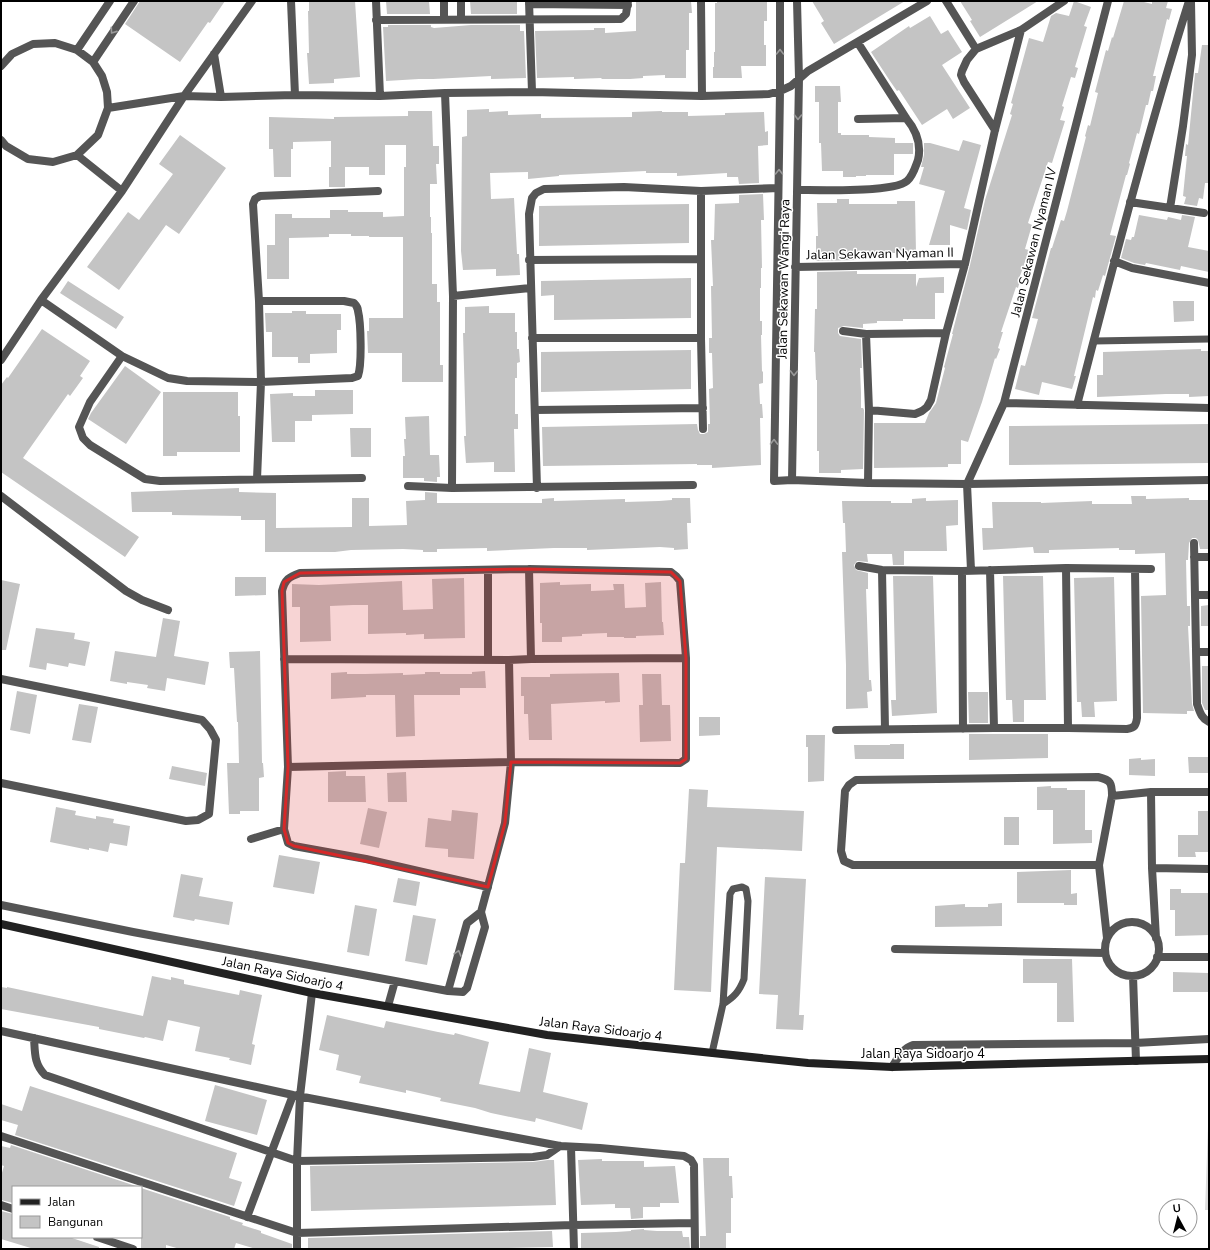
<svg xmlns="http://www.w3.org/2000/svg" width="1210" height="1250" viewBox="0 0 1210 1250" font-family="'Nunito Sans',sans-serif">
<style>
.green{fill:#dcdcdc}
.building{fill:#c4c4c4}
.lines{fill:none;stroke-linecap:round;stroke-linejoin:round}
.lane{stroke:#555;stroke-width:7}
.street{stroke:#555;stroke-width:8}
.secondary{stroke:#222;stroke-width:8}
.oneway{stroke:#999}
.marked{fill:#d62828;fill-opacity:0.2;stroke:#d62828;stroke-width:3;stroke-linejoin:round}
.labels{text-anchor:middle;stroke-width:3;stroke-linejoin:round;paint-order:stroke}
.street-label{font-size:13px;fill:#000;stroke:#fff}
</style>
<rect width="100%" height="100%" fill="#fff"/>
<path class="green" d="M1209 1099V1210H1205Z"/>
<path class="building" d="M140 1H225L210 23 208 22 180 62 125 24Z
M309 1H355L360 77 334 79V83L309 84 307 53H309L308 11H309Z
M386 1H429L430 14H387Z
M470 1H517V14H471Z
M663 1H691L692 13H689V50H686V78H665V75L643 76V78L630 79H602L601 78 574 79V77L537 78 535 31 594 30V28H605V33L636 31V2H663Z
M717 1H767V21H764V45H766V66H741L742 78H713V67H714V52H715V3H717Z
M812 1H905L834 44 821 23 824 21Z
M960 1H1038L980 37 970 21 972 20Z
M1074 1 1091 7 1084 26 1087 27 1075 67 1078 68 1075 78 1071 77 1062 106 1064 107 1060 120 1065 121 1052 163 1048 162 1028 223 1032 225 1025 249 1029 250 1020 276 1021 277 1018 288 1016 287 1001 332H1003L998 348 1000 349 996 359 995 358 982 402 968 442 961 440V464H948V467L874 468V423H925L929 413 936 403 945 368 944 367 953 334H952L970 265 985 200 1012 115 1010 114 1013 104 1011 103 1029 38 1043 42 1051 16 1056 13 1069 16Z
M1124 1H1140L1152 4V1H1168L1166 8 1172 9 1169 20 1167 19 1153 76H1156L1153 91H1151L1148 105H1146L1139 134 1137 133 1129 163 1130 164 1127 175H1126L1110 235 1116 236 1105 276 1103 275 1098 291 1096 290 1095 298 1093 297 1074 376H1076L1072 389 1042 382 1039 395 1015 389 1021 365 1025 366 1038 319 1032 318 1051 248H1052L1061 220 1064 221 1067 211 1086 137 1085 136 1088 125 1090 126 1098 93 1095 92 1106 50 1108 51 1112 37 1113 38Z
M930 16 941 34 948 30 962 52 942 65 970 108 953 119 947 109 922 125 899 90 897 91 890 81 871 52 909 26 910 28Z
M388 25H431V27L434 28 471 25H520V31H524L526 78 491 79V76L433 79H419L386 81 383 27H388Z
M1202 45H1209V183H1205L1203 199 1199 198 1197 206 1184 204 1186 197 1183 196 1187 156H1185L1186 144 1188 145 1195 73H1198Z
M815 86H840L841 102H838V133H841V135H869V137L895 138V143H913V154H894V175H866V176H856V177H843V171H822L821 143H819V102H815Z
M489 109V112L508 111V115L541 114V118L632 117V112L662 111V112H688V116L725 115V113L764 112 765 132 768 131V145L758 146 759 183 739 184 738 177H727V173L677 176V173H646V171L559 175V176L528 179V172L490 173 491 199 514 198 517 254H519L520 275 496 276V269L463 270 461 251 462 137 467 136V110Z
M408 111H432L433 146H439V164H436L437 184H430V217H431V233H432V284H437V302H440V365H443V382H402V353H368L367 331H369V318H403V237H369V236H351V234H329V237L289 238V279H267V245H275V214H292V218H330V210H348V212H383V217L404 216V167H406V145H385V175H369V167H345V187H329V167H331V141L293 142V149H291V177H274L273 149H269V117L334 119V117L408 116Z
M180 135 226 168 179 234 166 225 119 290 87 267 128 212 139 220 173 174 159 164Z
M963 140 981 145 964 208 971 210 967 230 950 225V245H929L945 191 919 184 924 167H921L924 155V143H930L959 151Z
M763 194 764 220H761L762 268H761V288H760V321H762V335H761L762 372 763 371V383L759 384 760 404H762L763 418H760L761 465 712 468V465H697V464L543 466 542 427 697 424 698 430 700 434H704L708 432V424H710L709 389 713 388 712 353H709V338H712L711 286H713L711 240H714L715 204 739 203V195Z
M837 199H849V204H897V201H915L916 253H857V260L816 261V236H818L817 203H837Z
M689 204V243L539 246V206Z
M1139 215 1167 220 1168 217 1181 220 1182 215 1195 217 1188 247 1209 251V272L1181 266 1180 270 1146 263 1145 265 1134 263 1121 258 1126 239 1131 240 1132 237H1134Z
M857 271V274H916V287L919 278 944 277V293H935V319H903V321H877V323L863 324V328L844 326 838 328V333L840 336 861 339 862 368H860L861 393V408H863L864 410 863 469 841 470V473H819V451H817V380H816L815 352H814L815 309H817V272Z
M691 278V318L554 320V295L541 296V281Z
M68 281 124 317 116 329 60 293Z
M1173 301H1194V321L1174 322Z
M489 306V313H515V332H517V349H519L520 362 517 363V378H515V414H518V429H514L515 472H494V462L466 463 464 436H466L463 333H465V307Z
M292 311H306V314H341V330H337V353L310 354V363H298V357H272V332H266L265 313H292Z
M42 329 90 361 80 376 83 378 70 396 68 394 23 458 139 537 125 557 1 472V385L7 377 8 378Z
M1201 349V351H1209V396L1189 397V394H1166L1097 397V375H1103V352Z
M691 350V389L541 392V352Z
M125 366 161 392 126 444 88 419 91 413Z
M315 390H353V414L312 415V421H295V442H272L270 394 293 393V396H315Z
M163 392H238V416H240V452H177V456H163Z
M429 416 430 455H439L440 477H437V482L424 481V478H403V456H405L404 439H406L405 417Z
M1209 424V463L1009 465V426Z
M350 428H371V457H351Z
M239 488V492L276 493V528L352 527V498H369V526L407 525 406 501 425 500V492L437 493V503H542V499L554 498V501L625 499V502L659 501 672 500V498H690L691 523H687L688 549 674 550V548L660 547 587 550V548H554L487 551V548L437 549V552H423V550L403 549 351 550 335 552H265V520H241V516L172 515V512H132L131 492Z
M1131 496H1146V499L1189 498V500H1208L1209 549H1200L1198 540 1196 538H1192L1189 543 1188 560H1186L1187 606H1190V626H1188L1192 704 1194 711H1187V714L1143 713 1141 596 1166 595 1165 553 1135 554V550H1119V548L1049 550V553H1034L1033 547 983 550 982 528H993L992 502H1041V503L1092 501V504H1132Z
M926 498V501L958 500V525L946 526 947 551H904V565H893L892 554H867L868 562 857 561 854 565 856 570 868 573V589H866L867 619 869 680H871L872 691 867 692 868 708 846 709V665L842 552H846L845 523H843L842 501H891V503H912V499Z
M893 576H933L937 713 892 716 891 700H896Z
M1003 576H1043L1046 700H1024V722H1013L1012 700H1006Z
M235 577H266V595L235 596Z
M1114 577 1117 701 1094 702 1095 717H1082L1081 702H1077L1074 578Z
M464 578 465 638 424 639V634L406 635V633L368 634V605H353L330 606 331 641 300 642V607H292V584L319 585 402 581 403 610 433 609 432 579Z
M1 580 20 584 6 650H1Z
M560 582V585L591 584V591L614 590 613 584H624L625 608 646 607 645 583 661 582 662 622H663L664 635 636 636V638H624V637H607V633L582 634V636L562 637V642H542V623H540V583Z
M1209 605V626H1201V606Z
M163 618 180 621 174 656 209 662 205 685 167 678 165 691 147 688 148 685 127 682V684L110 681 115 651 156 657Z
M36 628 75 633 74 639 90 642 85 666 69 663 68 667 47 663 46 670 29 667Z
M260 651 262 763H263L264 777 259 778V811H240V814H229L227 763H239L238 722H237L234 668H230L229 652Z
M1202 666H1209V710H1205L1202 703Z
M485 671 486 688H460V695H414L415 736 396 737 395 695H366V697L331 699V673L347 672V674H365L403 673V675L425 674V672H440V674H472V672Z
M619 673 620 702 605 703V701L551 704 552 740H529L528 714H524V696H521V677H550V674Z
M642 674H661L662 705H670L671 741 640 742 639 705H643Z
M17 691 37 695 30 734 10 730Z
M968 692H988V723H969Z
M79 704 98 707 91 743 72 740Z
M699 717H720V735L699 736Z
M969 734H1048V758L969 760Z
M806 735H825L824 781 808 782V747H806Z
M890 744H904V759H855L854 745H890Z
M1188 757H1209V773H1189Z
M1141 758V760L1155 759V776L1129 775V759Z
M172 766 207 773 205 786 169 779Z
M346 771V776H365L366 802H328V772Z
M406 772 407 802H388L387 773Z
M1051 786V788H1067V790H1085V830H1092V843L1053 844V810H1037V787Z
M689 789 708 790 707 807 804 811 802 851 717 847 711 992 674 990 680 863H685Z
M56 807 76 811 75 815 96 819V816L114 819 113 823 130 826 127 846 110 843 108 852 89 848V850L50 842Z
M368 808 387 812 379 848 360 844Z
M452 810 478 813 474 859 448 857V849L425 847 428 818 451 821Z
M1198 811H1209V852H1195L1196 857H1178V835H1198Z
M1004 817H1019V845H1004Z
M279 855 320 862 314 894 273 887Z
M1071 870V894L1077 893V905H1064V903H1017V872Z
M181 874 203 878 199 896 233 902 229 925 195 919 194 921 173 917Z
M765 877 806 879 799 1015H804L803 1030 776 1029 778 995 759 994Z
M398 878 420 882 416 906 393 902Z
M1170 889H1181V893H1209V935L1175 936V910H1170Z
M1002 903V926L935 927V906L965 904V907H988V904Z
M355 905 377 909 369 956 347 952Z
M413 915 436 919 427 965 405 961Z
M1023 959H1072L1074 1022H1057V983H1023Z
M1173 972 1208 973V992H1173Z
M152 976 171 980V977L184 980V984L239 995 240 990 262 995 252 1044 255 1045 251 1065 229 1060 230 1058 195 1051 200 1027 168 1020 163 1041 145 1037 144 1038 99 1029V1027L1 1009V987L7 988V987L143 1016Z
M327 1015 384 1028 386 1021 438 1032 454 1035 455 1033 489 1042 479 1084 520 1092 529 1048 551 1053 543 1092 588 1103 582 1130 536 1118 535 1122 491 1113 475 1108 440 1101 441 1098 406 1090V1093L359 1083 361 1076 336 1070 339 1055 319 1050Z
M215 1085 267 1100 257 1135 205 1121Z
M30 1086 237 1153 229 1178 242 1182 234 1206 15 1135 18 1125 1 1120V1104L22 1111Z
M11 1145 139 1187H13V1203L1 1200V1176L4 1166 1 1165V1146L10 1148Z
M703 1158H729V1176H732L733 1198H731V1233H726V1249H700V1236H706Z
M602 1159V1161H644V1167L675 1166 679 1203H660V1207H643V1218L631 1219 630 1208H615V1204L581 1205 578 1160Z
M548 1160H554L556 1205 311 1211 310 1166 533 1162Z
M141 1188 230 1217V1219L243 1223 242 1225 261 1231V1233L292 1244V1249H256L236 1243 234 1249H180L166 1245V1249H141Z
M1 1211 13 1214V1237H69L99 1247V1249H34L1 1239Z
M644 1229V1230L657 1231H682L683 1237H689L690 1249H581V1233L616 1232 631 1231V1230Z
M552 1231 553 1247 456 1249H308V1238Z"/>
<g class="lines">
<path class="lane" d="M1094 341 1209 339
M712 1053 723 1004 730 894 733 889 742 887 746 889 748 901 744 979C739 992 734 997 723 1004"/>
<path class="street" d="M291 1 295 95
M376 1 380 96
M444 1V19
M461 1V19
M529 1 532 92
M701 1 702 96
M780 1V91L774 481 792 480 868 483 967 484 1209 480
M946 1 976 49
M529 4 628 5
M376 20 621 19 626 14 628 1
M77 50 110 1
M214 54 221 97
M93 62 134 1
M1 66 12 54 33 44 55 43 77 50 93 62 102 76 107 92 108 108 98 135 77 155 53 162 28 159 6 146 1 140
M445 93 453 296 452 488
M108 108 184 96 221 97 295 95 380 96 445 93 532 92 702 96 769 94 780 91 791 86 808 71 927 1
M858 119 906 118
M995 130 964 82 961 75 962 71 967 60 976 49 1021 30 1064 1
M77 155 122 191
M797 190C817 190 893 193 907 181 913 176 915 168 918 160 922 143 916 130 906 118L858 43
M701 191V338L703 429
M1130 202 1204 213
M1170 208 1183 126 1192 55 1191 2
M529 260 701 259
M1114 261 1132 268 1209 283
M795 267 965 264
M453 296 530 288
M41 300 122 356 168 378 187 381 261 382 352 378 358 376C362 365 361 323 358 311 358 308 356 305 354 303L344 301H259
M843 331 866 334 946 333
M866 334 869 410 868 483
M532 338H701
M122 356 90 402 79 427 83 438 90 445 145 479 160 481 362 478
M1 360 41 300 122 191 184 96 252 1
M1004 403 1209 408
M1077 405C1112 270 1147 134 1189 1
M535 410 703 408
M869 410 915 414 922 411 927 407 931 400 946 333 965 264 995 130 1021 30
M257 479 261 382 259 301 253 204 255 199 260 196 378 191
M792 480 799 78 797 1
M408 486 452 488 693 485
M537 488 529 214 532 198 536 193 544 189 624 187 701 191 778 188
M1 496 126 591 142 600 168 610
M1194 543 1197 704C1200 712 1201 718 1209 722
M1194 557H1209
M859 566 882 570 962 571 1066 568 1151 569
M1066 568 1068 728
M529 569 531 659
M882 570 885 729
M971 570 967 484 1004 403 1108 1
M962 571 963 729
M1196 595H1209
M1197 652H1209
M284 659 509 660 531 659 686 658
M488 660V570
M1 679 202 720 210 729 216 740 209 814 198 820 186 821 1 783
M994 728H1068L1127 729C1135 728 1136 725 1137 718L1135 569
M836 730 994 728 990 570
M288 767 511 762 680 763 686 759V658L680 581 676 576 671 572 529 569 300 573C289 577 285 579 282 591L288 767 284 829 288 843 294 846 366 859 488 887
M1151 792 1152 868 1156 938
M1112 796 1151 792H1209
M251 839 284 829
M1099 865H853L844 861 841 851 845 791 849 785 856 780 1098 777C1111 780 1112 783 1112 796L1099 865 1107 938
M1152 868 1209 869
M1 905 133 932 395 981 448 991 463 992 467 988 485 927 481 912 505 823 511 762 509 660
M1105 949a27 27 0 1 1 54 0a27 27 0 1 1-54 0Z
M895 949 1105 953
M1157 957H1209
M1133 976 1136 1061
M448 991 467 923 481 912
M388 1006 395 981
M1 1031 293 1095 560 1146 600 1148 684 1156 691 1160 694 1165 695 1249
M34 1038C35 1053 34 1064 45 1075L297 1161 533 1157 547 1155 560 1146
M892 1067C898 1058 902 1049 913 1045L1135 1043 1209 1039
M1 1136 297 1233 573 1225 694 1223
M571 1147 574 1249
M1 1205 13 1209
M247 1217 293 1095
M97 1237 133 1249
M297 1249V1161L300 1096 312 993"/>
<path class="secondary" d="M1 924 312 993 547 1035 618 1043 808 1063 892 1067 1209 1059"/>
</g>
<defs><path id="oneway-chevron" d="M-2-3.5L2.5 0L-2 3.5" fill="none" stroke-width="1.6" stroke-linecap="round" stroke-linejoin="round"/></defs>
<g class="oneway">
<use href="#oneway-chevron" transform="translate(113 31) rotate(125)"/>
<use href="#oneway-chevron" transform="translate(780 52) rotate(-90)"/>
<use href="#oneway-chevron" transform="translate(798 117) rotate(91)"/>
<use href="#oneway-chevron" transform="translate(779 172) rotate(-89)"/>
<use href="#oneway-chevron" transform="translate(794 373) rotate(91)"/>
<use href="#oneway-chevron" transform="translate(774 442) rotate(-89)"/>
<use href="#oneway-chevron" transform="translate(458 953) rotate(-74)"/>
</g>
<path class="marked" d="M529 569 671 572 680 581 686 658V759L680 763 511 762 505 823 488 887 294 846 288 843 284 829 288 767 282 591 284 582 300 573Z"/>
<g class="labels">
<g class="street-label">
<text transform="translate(1033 242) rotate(-76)" y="5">Jalan Sekawan Nyaman IV</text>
<text transform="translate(880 253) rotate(-1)" y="5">Jalan Sekawan Nyaman II</text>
<text transform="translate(783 279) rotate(-89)" y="5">Jalan Sekawan Wangi Raya</text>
<text transform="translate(283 973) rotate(12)" y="5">Jalan Raya Sidoarjo 4</text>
<text transform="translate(601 1028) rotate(7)" y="5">Jalan Raya Sidoarjo 4</text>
<text x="923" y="1058">Jalan Raya Sidoarjo 4</text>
</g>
</g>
<rect width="1210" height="1250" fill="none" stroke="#000000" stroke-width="4"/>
<rect x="12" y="1186" width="130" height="52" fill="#ffffff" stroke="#999999"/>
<rect x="20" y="1199" width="20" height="6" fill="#222222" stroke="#999999"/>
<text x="48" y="1206" font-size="12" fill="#000000">Jalan</text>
<rect x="20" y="1216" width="20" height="12" fill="#c4c4c4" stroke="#999999"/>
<text x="48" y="1226" font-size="12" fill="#000000">Bangunan</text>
<g transform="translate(1178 1218) rotate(353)"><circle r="19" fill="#ffffff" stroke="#999999"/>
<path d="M0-3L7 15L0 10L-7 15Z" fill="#000000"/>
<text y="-6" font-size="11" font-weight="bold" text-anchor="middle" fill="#000000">U</text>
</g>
</svg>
